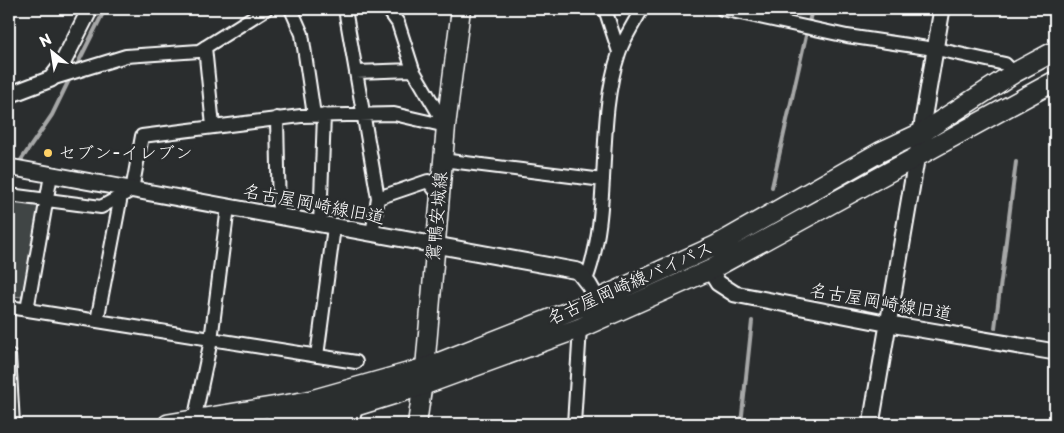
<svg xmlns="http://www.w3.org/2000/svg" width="1064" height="433" viewBox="0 0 1064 433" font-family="'Playpen Sans','Klee One',sans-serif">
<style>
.green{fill:#414445;stroke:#a0a2a2}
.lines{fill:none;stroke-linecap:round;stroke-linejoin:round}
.stream{stroke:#a6a7a7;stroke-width:4}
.minor-casing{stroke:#fff;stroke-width:16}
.tertiary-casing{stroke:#fff;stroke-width:19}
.secondary-casing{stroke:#fff;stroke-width:21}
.primary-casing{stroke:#fff;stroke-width:22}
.minor{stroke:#2a2d2e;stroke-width:12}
.tertiary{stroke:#2a2d2e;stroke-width:15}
.secondary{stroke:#2a2d2e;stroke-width:18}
.primary{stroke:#2a2d2e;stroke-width:19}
.poi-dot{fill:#ffd166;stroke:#2a2d2e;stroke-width:2}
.labels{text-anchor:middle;stroke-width:5;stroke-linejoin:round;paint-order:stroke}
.poi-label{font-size:18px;fill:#fff;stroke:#2a2d2e;text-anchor:start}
.street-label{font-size:18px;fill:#fff;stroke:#2a2d2e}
</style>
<rect width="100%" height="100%" fill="#2a2d2e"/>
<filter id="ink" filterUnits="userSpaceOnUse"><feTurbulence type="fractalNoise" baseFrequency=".02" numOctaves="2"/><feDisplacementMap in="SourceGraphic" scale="10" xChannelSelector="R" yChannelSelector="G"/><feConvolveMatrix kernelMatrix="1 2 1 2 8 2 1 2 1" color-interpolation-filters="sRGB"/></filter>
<g filter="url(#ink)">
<path class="green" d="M9 200 39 205 22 297 12 296 9 286Z"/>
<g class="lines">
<path class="stream" d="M76 67 105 9
M17 166 52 115 71 76
M772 187 812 9
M995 328 1016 162
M741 424 752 321"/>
<defs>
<path id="minor" d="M291 9 302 34 314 115
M345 9 356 72 413 70
M388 9 398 23 413 70 446 126
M605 9 619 52
M722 9 847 36 941 50 1005 64 1014 73
M205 47 213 126
M356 72 378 198 372 234
M51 79 126 56 199 51 266 9
M277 118 279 217
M442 160 603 180
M9 195 101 207 132 190 142 136 301 116 394 114 446 126
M378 198 428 181 439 195
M320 224 324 115
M586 280C613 210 595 124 619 53 624 38 634 23 642 9
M9 307 356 362
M27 310 51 175
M97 321 121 196
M9 355 13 424
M317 356 334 227
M194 421 211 340 228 207
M351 424 357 406
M574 424 580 328"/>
<path id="tertiary" d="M9 95 51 79 61 66 90 9
M9 167 578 271 589 285 597 299
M710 270 718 283 735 294 890 324 1055 352
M871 424 942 9"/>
<path id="secondary" d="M417 424 425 368 446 126 461 9"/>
<path id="primary" d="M168 424 308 401 425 368 583 306 715 246 880 152 923 132 1014 73 1055 51
M274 424 340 411 421 386 580 328 710 270 1055 81"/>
</defs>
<use href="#minor" class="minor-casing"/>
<use href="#tertiary" class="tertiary-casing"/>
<use href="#secondary" class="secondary-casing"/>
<use href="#primary" class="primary-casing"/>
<use href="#minor" class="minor"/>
<use href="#tertiary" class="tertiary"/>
<use href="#secondary" class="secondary"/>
<use href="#primary" class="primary"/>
</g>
</g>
<circle class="poi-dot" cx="48" cy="153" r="5"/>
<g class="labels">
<g class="poi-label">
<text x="58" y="159">セブン-イレブン</text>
</g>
<g class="street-label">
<text transform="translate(314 204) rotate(11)" y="6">名古屋岡崎線旧道</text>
<text transform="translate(437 216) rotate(-85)" y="6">鴛鴨安城線</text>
<text transform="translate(630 283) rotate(-24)" y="6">名古屋岡崎線バイパス</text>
<text transform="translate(881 302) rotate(10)" y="6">名古屋岡崎線旧道</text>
</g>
</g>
<rect width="1064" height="433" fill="none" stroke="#2a2d2e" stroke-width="30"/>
<rect x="15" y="15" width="1034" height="403" fill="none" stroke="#fff" stroke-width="2" filter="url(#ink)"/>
<g transform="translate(52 52) rotate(330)" stroke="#2a2d2e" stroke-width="4" paint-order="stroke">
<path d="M0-4L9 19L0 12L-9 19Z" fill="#ffffff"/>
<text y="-8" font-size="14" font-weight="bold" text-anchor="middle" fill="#ffffff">N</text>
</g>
</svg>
